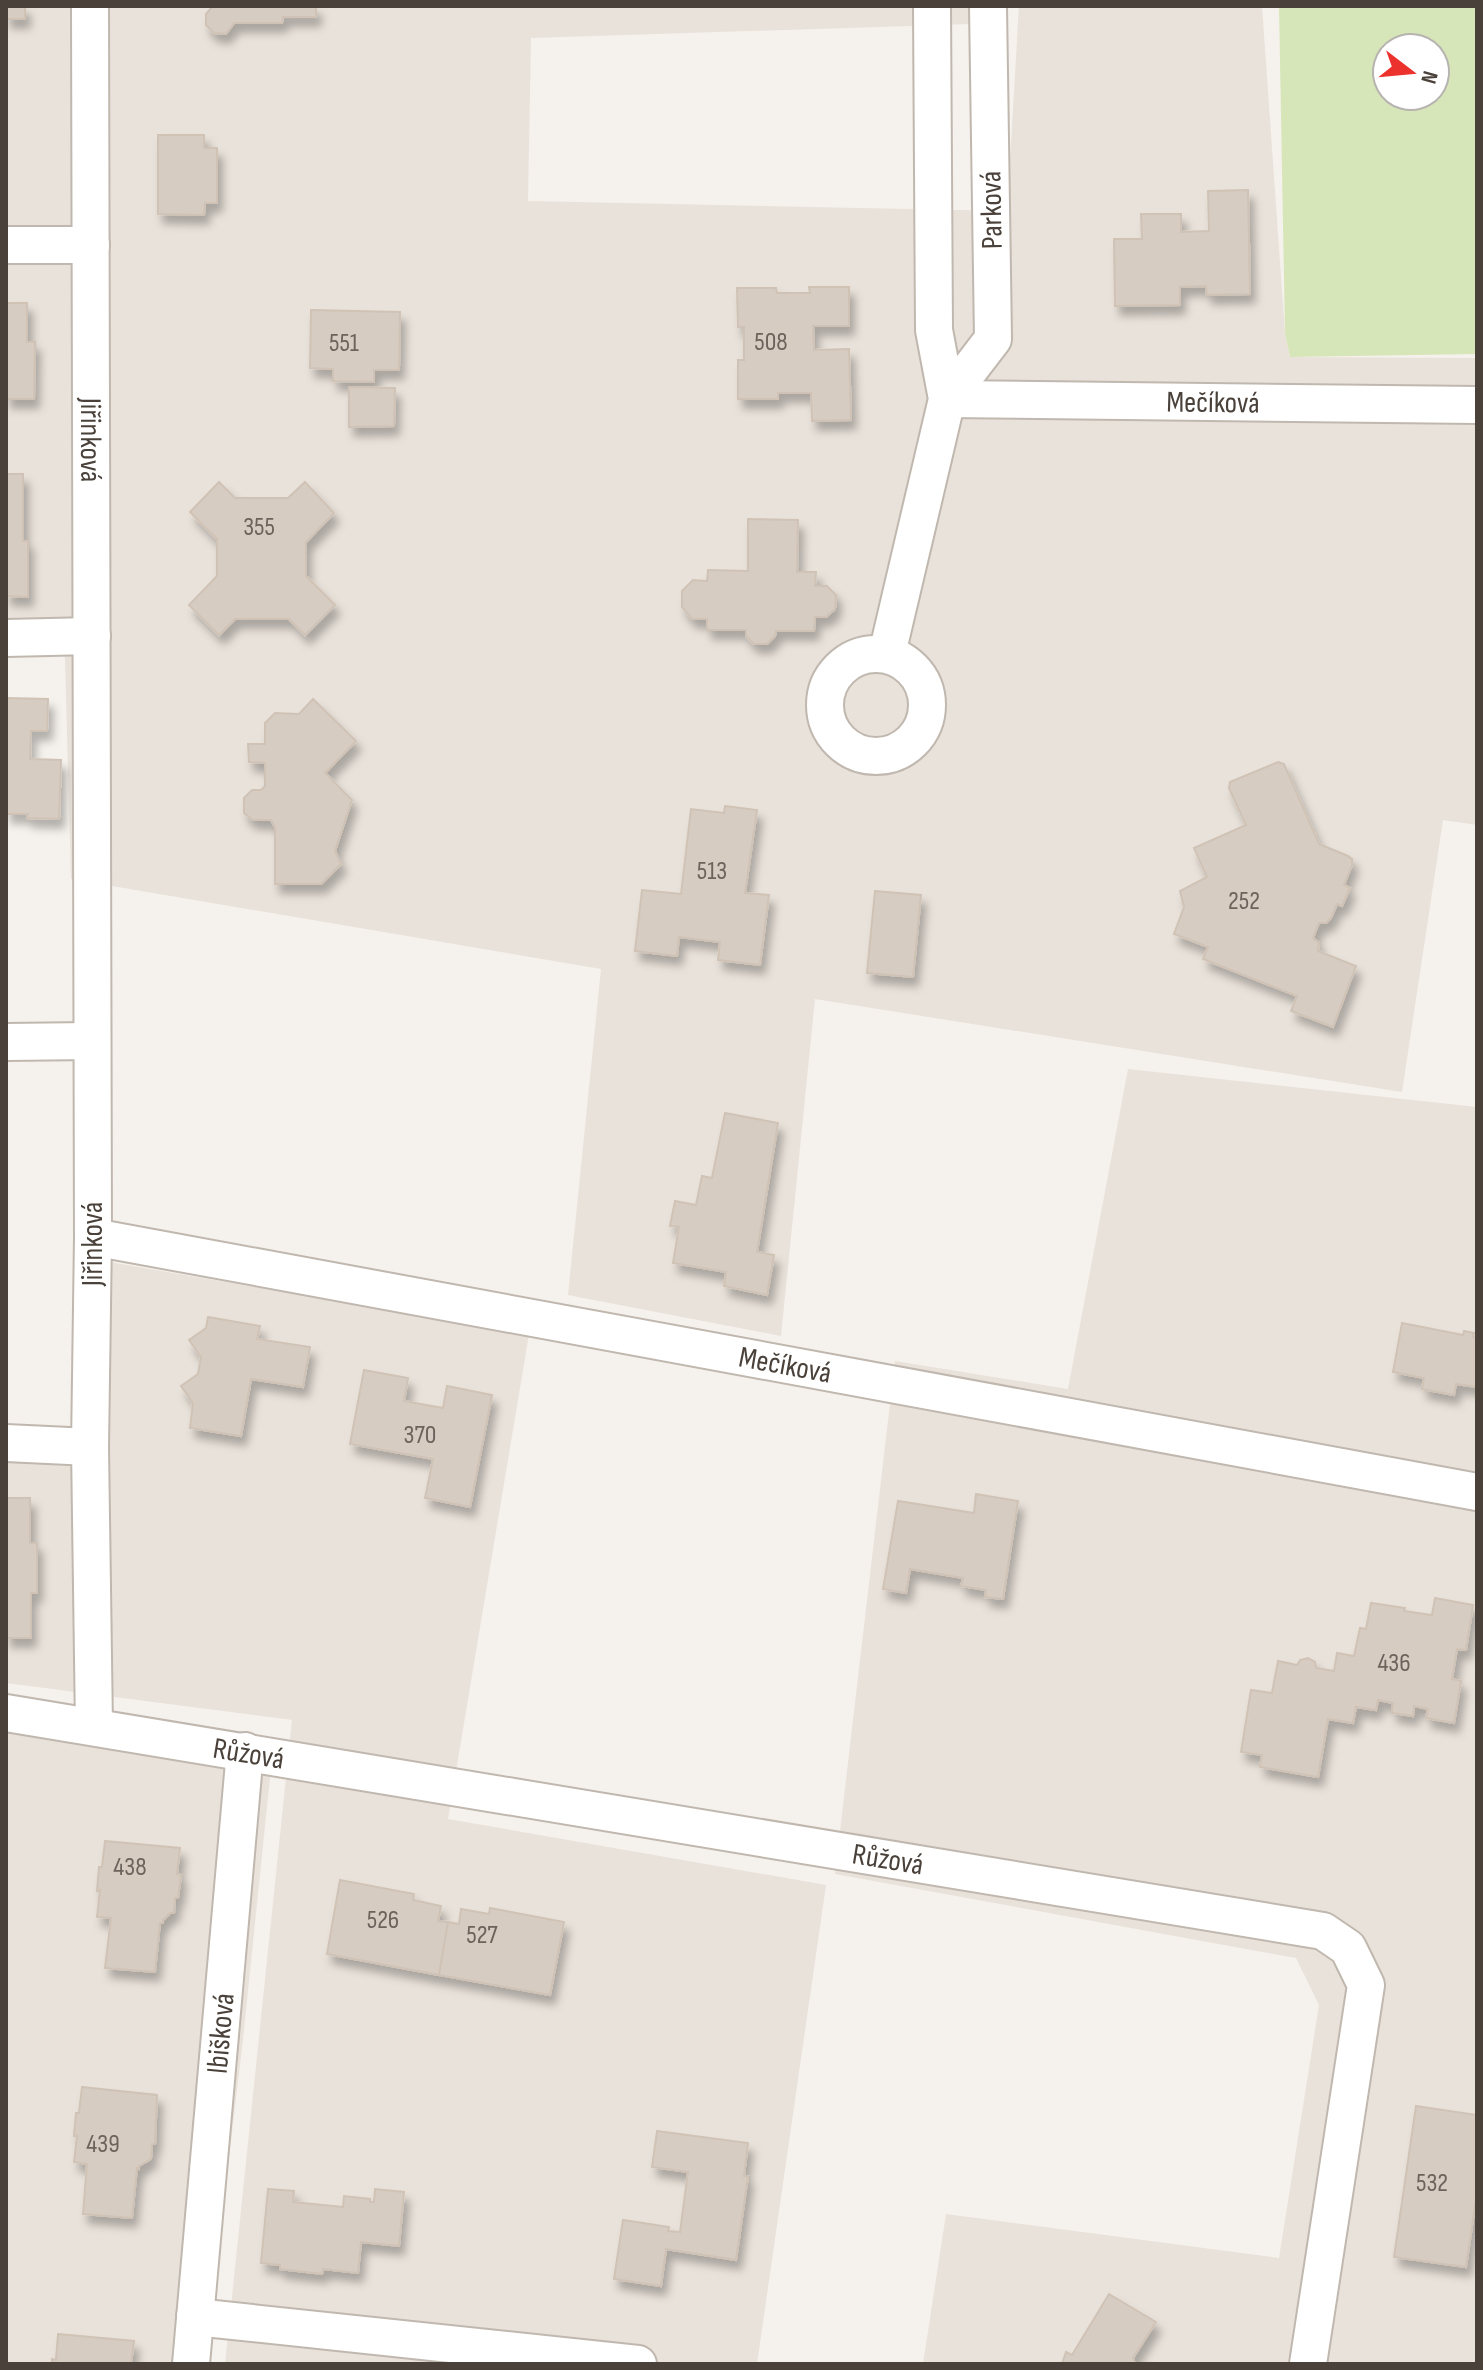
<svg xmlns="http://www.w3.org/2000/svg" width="1483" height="2370" viewBox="0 0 1483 2370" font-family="'Sofia Sans Condensed',sans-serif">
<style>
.residential{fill:#e9e2da}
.green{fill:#d7e6b8;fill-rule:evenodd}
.building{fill:#d6ccc2;stroke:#d0c3b6;stroke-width:2;filter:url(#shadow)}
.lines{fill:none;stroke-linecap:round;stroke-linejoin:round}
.minor-casing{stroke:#c0b8af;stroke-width:40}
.minor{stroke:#fff;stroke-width:36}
.labels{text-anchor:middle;stroke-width:6;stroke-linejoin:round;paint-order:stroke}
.number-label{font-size:26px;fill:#6c645c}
.street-label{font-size:30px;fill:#49413a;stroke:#fff}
</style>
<defs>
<filter id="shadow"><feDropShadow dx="5" dy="9" stdDeviation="4" flood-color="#0004"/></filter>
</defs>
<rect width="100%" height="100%" fill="#f5f1ec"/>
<path class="residential" d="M6 6H1003V23L531 38 528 201 1007 211 1019 6H1262L1285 333 1290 357 1477 358V825L1443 820 1402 1092 815 999 781 1336 568 1295 601 969 71 879 64 622 6 619Z
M1128 1069 1477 1107V2364H923L946 2214 1279 2258 1319 2005 1296 1958 835 1874 895 1361 1068 1389Z
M86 1258 529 1334 448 1819 826 1885 757 2364H225L292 1720 6 1683V1445L89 1448Z
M6 1723 274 1739 242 2049 204 2364H6V1935L8 1916H6Z"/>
<path class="green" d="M1279 6H1477V354L1290 357 1285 333ZM1387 48H1435V96H1387Z"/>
<path class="building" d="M6 6H25V19H6Z
M213 6H316V17H283L282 23H234L226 34 214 33 206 25V14Z
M158 135H204V148H217V203H205L204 215 158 214Z
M1248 190 1250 294 1207 295 1206 286 1180 287V305L1115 306 1114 239H1142L1141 214H1181V232L1209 231 1208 191Z
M809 287H849V326H813L814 350 849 349 851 420 812 421 811 393H778V399H738V360H744V327H738L737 288H776L777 293H810Z
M6 303H27V342H35L34 399H6Z
M311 310 400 312 399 370H374V382L333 381V369L310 368Z
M349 387 395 388 394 426 349 427Z
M6 474H23V541H28V597L6 596Z
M219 482 235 498H288L305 482 334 513 306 542V576L335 605 305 635 289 619H235L219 635 189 605 217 576V539L190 512Z
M748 519 798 520 797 572H816L815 586H827L836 595 835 609 826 617H815L814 631H776L775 636 767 644H754L746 636V630H707V619H692L682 607V591L693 580 707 581 708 570 748 571Z
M6 698 48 699 47 731H31L30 759 61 760 59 819 27 818 28 814H6Z
M313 699 356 741 325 773 352 800 335 851 341 864 321 884H275V827L271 820H253L244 813V798L252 790H261L265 786V763L249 762 248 744H265V723L275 713 299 714Z
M1278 762 1284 764 1319 844 1348 856 1352 859V865L1344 885 1350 888 1342 906 1337 904 1331 918 1326 923H1319L1313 938 1319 943 1318 951 1356 966 1333 1027 1291 1011 1297 996 1203 959 1208 947 1174 934 1184 907 1180 891 1207 877 1194 848 1246 825 1229 788 1230 782Z
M725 806 757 810 745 893 769 895 760 965 718 960 720 942 679 937 677 956 635 951 642 890 681 894 691 809 724 813Z
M875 891 921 895 913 977 867 973Z
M725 1113 778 1123 757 1252 774 1255 767 1295 724 1286 726 1272 673 1263 679 1227 670 1226 675 1201 696 1205 702 1176 712 1178Z
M208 1317 260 1326 257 1339 310 1347 303 1387 251 1379 241 1436 190 1428 193 1403 181 1386 198 1374 201 1357 189 1340 206 1328Z
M1402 1323 1463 1335 1464 1331 1474 1333 1473 1337 1477 1338V1387L1456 1384 1454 1395 1422 1389 1424 1378 1393 1372Z
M364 1370 408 1378 404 1401 443 1408 447 1386 492 1395 470 1507 425 1498 433 1459 350 1444Z
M976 1494 1018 1501 1003 1599 985 1597 986 1590 961 1586 963 1578 910 1569 906 1593 883 1589 898 1501 974 1513Z
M6 1498H30V1543H37V1593H31V1638H6Z
M1435 1598 1473 1605 1466 1650 1457 1649 1452 1679 1461 1681 1454 1723 1426 1718 1428 1709 1414 1706 1413 1716 1392 1713 1393 1703 1378 1700 1376 1710 1356 1707 1353 1723 1328 1719 1318 1777 1260 1767 1262 1755 1241 1752 1251 1690 1272 1693 1278 1661 1297 1665 1300 1660 1308 1658 1315 1662 1316 1668 1334 1671 1337 1653 1354 1656 1360 1628 1366 1629 1371 1603 1405 1608 1404 1611 1432 1615Z
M105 1841 180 1848 177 1874 181 1875 178 1898H175L174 1913H170L163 1920V1923H160L155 1972 105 1968 111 1918 97 1917 100 1890 97 1891 99 1867H102Z
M340 1880 414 1894 413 1900 441 1906 438 1921 448 1922 439 1975 327 1954Z
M490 1908 564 1922 550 1995 439 1975 448 1922 459 1924 461 1909 489 1914Z
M82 2087 157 2095 155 2144H152L151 2159 139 2166V2169L137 2168 132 2218 83 2214 87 2164 74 2162 77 2136H74L76 2113H79Z
M1416 2106 1477 2115V2192L1466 2267 1394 2257Z
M657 2131 748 2143 744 2176H748L736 2260 666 2249 661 2286 614 2279 623 2220 669 2227 668 2231 680 2232 688 2172 652 2167Z
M268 2189 294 2191 293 2202 343 2207 344 2196 370 2199V2202H374L375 2189 404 2192 399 2246 361 2242 358 2273 323 2269 322 2274 280 2269V2265L261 2263Z
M1109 2294 1156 2322 1133 2358 1135 2364H1062L1066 2352 1072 2355Z
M58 2334 134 2341 131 2364H52V2359L56 2360Z"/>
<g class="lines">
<defs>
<g id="minor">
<path id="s1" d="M90 6 93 1237 90 1447 94 1727"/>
<path d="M6 245H91"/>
<path id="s2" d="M947 399 1477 405"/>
<path d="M947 399 993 339 988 6"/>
<path d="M6 638 92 636"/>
<circle cx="876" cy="705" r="51"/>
<path d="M887 654 947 399 934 330 932 6"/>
<path d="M6 1042 91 1041"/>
<path id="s3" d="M93 1237 1477 1492"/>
<path d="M6 1443 90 1447"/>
<path id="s4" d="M6 1713 1323 1931 1348 1948 1366 1985 1308 2364"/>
<path d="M195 2317 638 2364"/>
<path id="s5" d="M191 2364 245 1751"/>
</g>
</defs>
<use href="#minor" class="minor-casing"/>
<use href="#minor" class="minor"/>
</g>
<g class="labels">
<g class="number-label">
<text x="771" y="350">508</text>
<text x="344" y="351">551</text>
<text x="259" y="535">355</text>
<text x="712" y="879">513</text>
<text x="1244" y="909">252</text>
<text x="420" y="1443">370</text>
<text x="1394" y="1671">436</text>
<text x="130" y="1875">438</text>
<text x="383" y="1928">526</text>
<text x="482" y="1943">527</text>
<text x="103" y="2152">439</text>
<text x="1432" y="2191">532</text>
</g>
<g class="street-label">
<text transform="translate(991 210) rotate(-91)" y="10">Parková</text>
<text dy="10" stroke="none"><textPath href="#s2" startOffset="266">Mečíková</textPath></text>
<text dy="10" stroke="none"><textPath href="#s1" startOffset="434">Jiřinková</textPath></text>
<text transform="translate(92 1244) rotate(-90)" y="10">Jiřinková</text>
<text dy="10" stroke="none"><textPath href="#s3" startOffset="704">Mečíková</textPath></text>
<text dy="10" stroke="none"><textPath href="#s4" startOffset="246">Růžová</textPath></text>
<text dy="10" stroke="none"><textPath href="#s4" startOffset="894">Růžová</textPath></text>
<text dy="10" stroke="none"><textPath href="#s5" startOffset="332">Ibišková</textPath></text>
</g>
</g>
<rect width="1483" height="2370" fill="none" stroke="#49413a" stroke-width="16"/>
<g transform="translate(1411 72) rotate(106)"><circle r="38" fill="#ffffff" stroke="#b6b3b0" stroke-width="2"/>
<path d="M0-6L14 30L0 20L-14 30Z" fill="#ec322c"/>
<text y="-12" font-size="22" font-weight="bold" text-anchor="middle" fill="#49413a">N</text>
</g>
</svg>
